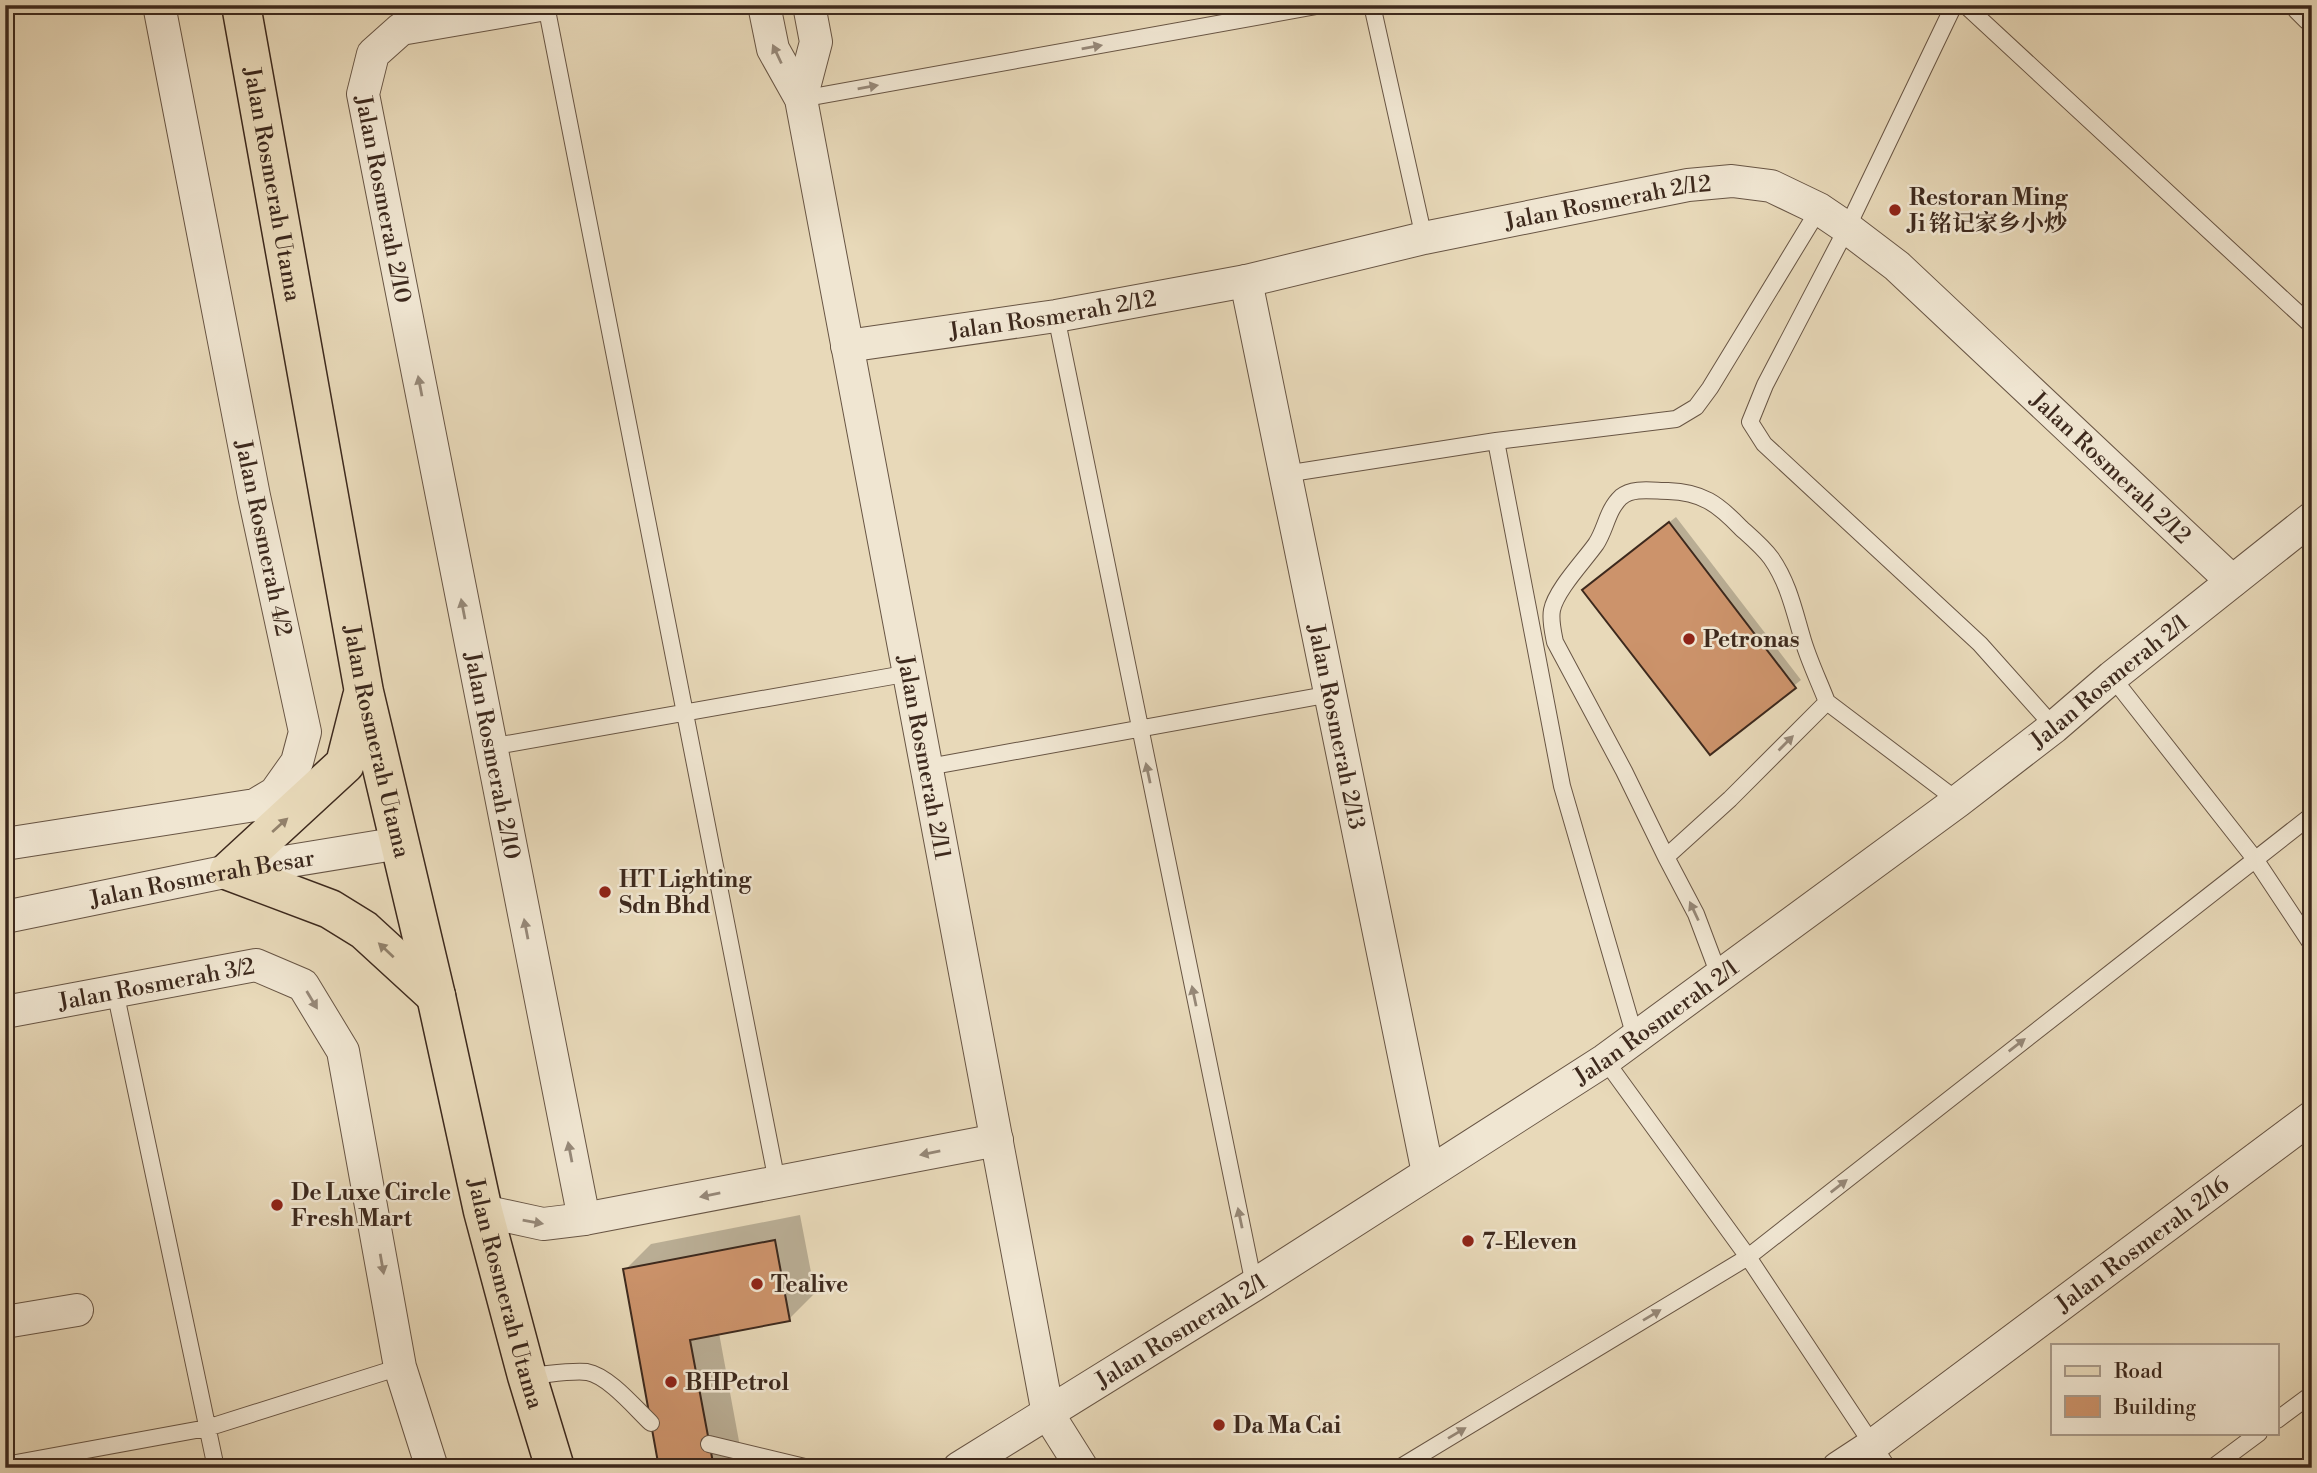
<svg xmlns="http://www.w3.org/2000/svg" width="2317" height="1473" viewBox="0 0 2317 1473" font-family="'Libre Bodoni','Noto Serif SC',serif">
<style>
.shadow{fill:#0003}
.building{fill:#cc936b;stroke:#3d291d;stroke-width:2}
.lines{fill:none;stroke-linecap:round;stroke-linejoin:round}
.lane-casing{stroke:#685544;stroke-width:18}
.street-casing{stroke:#685544;stroke-width:34}
.primary-casing{stroke:#3d291d;stroke-width:41}
.lane{stroke:#f0e6d2;stroke-width:16}
.street{stroke:#f0e6d2;stroke-width:32}
.primary{stroke:#e8d9b9;stroke-width:38}
.oneway{fill:#968878}
.oneway2{fill:#92816b}
.poi-dot{fill:#8f2418;stroke:#f0e6d2;stroke-width:2.5}
.labels{text-anchor:middle;stroke-width:5;stroke-linejoin:round;paint-order:stroke}
.street-label{font-size:23px;fill:#3d291d;stroke:#f0e6d2}
.poi-label{font-size:23px;font-weight:bold;fill:#3d291d;stroke:#f0e6d2;text-anchor:start}
</style>
<rect width="100%" height="100%" fill="#e8d9b9"/>
<filter id="stains"><feTurbulence type="fractalNoise" baseFrequency=".00286" numOctaves="4"/><feColorMatrix values="0 0 0 0 .2 0 0 0 0 .09 0 0 0 0 .02 0 0 0 .5 -.17"/></filter>
<radialGradient id="worn" r=".72"><stop offset=".6" stop-color="#630" stop-opacity="0"/><stop offset="1" stop-color="#630" stop-opacity=".3"/></radialGradient>
<path class="shadow" d="M1676 517 1801 680 1710 753 1590 584Z
M800 1215 815 1293 789 1319 719 1333 741 1452 725 1468H661L625 1270 651 1244Z"/>
<path class="building" d="M1669 522 1796 688 1710 755 1582 590Z
M775 1240 790 1321 690 1340 714 1468H659L623 1269Z"/>
<g class="lines">
<defs>
<path id="lane" d="M546 5 777 1182
M1372 5 1424 238
M1954 5 1847 228 1765 385 1750 422 1764 444 1980 644 2054 727
M1965 5 2312 326
M801 99 1322 5
M1056 316 1254 1285
M1496 441 1562 786 1635 1037
M1285 474 1496 441 1676 419 1696 407 1710 388 1819 209
M2112 677 2255 859 2312 945
M490 747 910 673
M928 767 1331 694
M1666 857 1624 771 1555 642C1553 632 1550 620 1552 610 1556 590 1584 561 1596 544 1606 529 1607 510 1621 497 1633 487 1653 491 1668 491 1702 492 1718 504 1741 528 1751 537 1763 547 1771 558 1788 582 1794 610 1802 637 1808 659 1819 681 1827 702
M1719 975 1696 914 1666 857 1730 799 1827 702 1958 801
M115 991 216 1468
M1605 1060 1748 1257 1888 1468
M527 1376C545 1375 571 1370 587 1372 609 1376 636 1409 651 1423
M2277 1420 2312 1394
M709 1444 809 1468
M5 1465 207 1428 400 1367
M1399 1468 1748 1257 2312 815
M2212 1468 2259 1433"/>
<g id="street">
<path id="s1" d="M540 5 401 29 373 54 363 94 584 1219"/>
<path id="s2" d="M764 5 773 49 801 99 1048 1414 1082 1468"/>
<path d="M2302 5 2312 15"/>
<path d="M801 99 816 42 809 5"/>
<path id="s3" d="M1246 281 1428 1173"/>
<path id="s4" d="M847 346 1056 316 1246 281 1424 238 1688 185 1732 181 1771 186 1819 209 1847 228 1897 266 2232 581"/>
<path d="M5 844 255 805 275 793 297 762 305 732 254 496 159 5"/>
<path id="s5" d="M5 917 229 871 400 843"/>
<path id="s6" d="M5 1012 256 965 303 985 343 1051 400 1367 432 1468"/>
<path d="M483 1211 543 1224 584 1219 997 1140"/>
<path d="M5 1322 77 1310"/>
<path id="s7" d="M959 1468 1254 1285 1605 1060 1958 801 2054 727 2112 677 2312 518"/>
<path id="s8" d="M1838 1468 1873 1445 2312 1117"/>
</g>
<g id="primary">
<path id="s9" d="M241 5 364 692 436 996 483 1211 527 1376 555 1468"/>
<path d="M362 697 345 764 229 871 330 909 364 930 436 996"/>
</g>
</defs>
<use href="#lane" class="lane-casing"/>
<use href="#street" class="street-casing"/>
<use href="#primary" class="primary-casing"/>
<use href="#lane" class="lane"/>
<use href="#street" class="street"/>
<use href="#primary" class="primary"/>
</g>
<defs><path id="oneway-solid" d="M-6-.8H1V-3.2L6.5 0L1 3.2V.8H-6Z" transform="scale(1.75)"/></defs>
<g class="oneway">
<use href="#oneway-solid" transform="translate(1092 47) rotate(-10)"/>
<use href="#oneway-solid" transform="translate(777 54) rotate(-115)"/>
<use href="#oneway-solid" transform="translate(868 87) rotate(-10)"/>
<use href="#oneway-solid" transform="translate(420 386) rotate(-101)"/>
<use href="#oneway-solid" transform="translate(463 609) rotate(-101)"/>
<use href="#oneway-solid" transform="translate(1786 743) rotate(-45)"/>
<use href="#oneway-solid" transform="translate(1148 773) rotate(-102)"/>
<use href="#oneway-solid" transform="translate(1694 911) rotate(-115)"/>
<use href="#oneway-solid" transform="translate(526 929) rotate(-101)"/>
<use href="#oneway-solid" transform="translate(1194 996) rotate(-102)"/>
<use href="#oneway-solid" transform="translate(312 1000) rotate(59)"/>
<use href="#oneway-solid" transform="translate(2017 1045) rotate(-38)"/>
<use href="#oneway-solid" transform="translate(570 1152) rotate(-101)"/>
<use href="#oneway-solid" transform="translate(930 1153) rotate(169)"/>
<use href="#oneway-solid" transform="translate(1839 1186) rotate(-38)"/>
<use href="#oneway-solid" transform="translate(710 1195) rotate(169)"/>
<use href="#oneway-solid" transform="translate(1240 1218) rotate(-102)"/>
<use href="#oneway-solid" transform="translate(533 1222) rotate(10)"/>
<use href="#oneway-solid" transform="translate(382 1264) rotate(80)"/>
<use href="#oneway-solid" transform="translate(1652 1315) rotate(-31)"/>
<use href="#oneway-solid" transform="translate(1457 1433) rotate(-31)"/>
</g>
<g class="oneway2">
<use href="#oneway-solid" transform="translate(280 825) rotate(-42)"/>
<use href="#oneway-solid" transform="translate(386 950) rotate(-137)"/>
</g>
<g class="poi-dot">
<circle cx="1895" cy="210" r="7"/>
<circle cx="1689" cy="639" r="7"/>
<circle cx="605" cy="892" r="7"/>
<circle cx="277" cy="1205" r="7"/>
<circle cx="1468" cy="1241" r="7"/>
<circle cx="757" cy="1284" r="7"/>
<circle cx="671" cy="1382" r="7"/>
<circle cx="1219" cy="1425" r="7"/>
</g>
<g class="labels">
<g class="street-label">
<text dy="8" stroke="none"><textPath href="#s9" startOffset="182">Jalan Rosmerah Utama</textPath></text>
<text dy="8" stroke="none"><textPath href="#s1" startOffset="327">Jalan Rosmerah 2/10</textPath></text>
<text dy="8" stroke="none"><textPath href="#s4" startOffset="775">Jalan Rosmerah 2/12</textPath></text>
<text dy="8" stroke="none"><textPath href="#s4" startOffset="208">Jalan Rosmerah 2/12</textPath></text>
<text dy="8" stroke="none"><textPath href="#s4" startOffset="1384">Jalan Rosmerah 2/12</textPath></text>
<text transform="translate(264 538) rotate(78)" y="8">Jalan Rosmerah 4/2</text>
<text dy="8" stroke="none"><textPath href="#s7" startOffset="1395">Jalan Rosmerah 2/1</textPath></text>
<text dy="8" stroke="none"><textPath href="#s3" startOffset="455">Jalan Rosmerah 2/13</textPath></text>
<text dy="8" stroke="none"><textPath href="#s9" startOffset="749">Jalan Rosmerah Utama</textPath></text>
<text dy="8" stroke="none"><textPath href="#s1" startOffset="894">Jalan Rosmerah 2/10</textPath></text>
<text dy="8" stroke="none"><textPath href="#s2" startOffset="772">Jalan Rosmerah 2/11</textPath></text>
<text dy="8" stroke="none"><textPath href="#s5" startOffset="201">Jalan Rosmerah Besar</textPath></text>
<text dy="8" stroke="none"><textPath href="#s6" startOffset="154">Jalan Rosmerah 3/2</textPath></text>
<text dy="8" stroke="none"><textPath href="#s7" startOffset="828">Jalan Rosmerah 2/1</textPath></text>
<text dy="8" stroke="none"><textPath href="#s8" startOffset="378">Jalan Rosmerah 2/16</textPath></text>
<text dy="8" stroke="none"><textPath href="#s9" startOffset="1316">Jalan Rosmerah Utama</textPath></text>
<text dy="8" stroke="none"><textPath href="#s7" startOffset="261">Jalan Rosmerah 2/1</textPath></text>
</g>
<g class="poi-label">
<text x="1909" y="205">Restoran Ming<tspan x="1909" dy="26">Ji 铭记家乡小炒</tspan></text>
<text x="1703" y="647">Petronas</text>
<text x="619" y="887">HT Lighting<tspan x="619" dy="26">Sdn Bhd</tspan></text>
<text x="291" y="1200">De Luxe Circle<tspan x="291" dy="26">Fresh Mart</tspan></text>
<text x="1482" y="1249">7-Eleven</text>
<text x="771" y="1292">Tealive</text>
<text x="685" y="1390">BHPetrol</text>
<text x="1233" y="1433">Da Ma Cai</text>
</g>
</g>
<rect width="2317" height="1473" fill="none" stroke="#e8d9b9" stroke-width="28"/>
<rect x="7" y="7" width="2303" height="1459" fill="none" stroke="#3d291d" stroke-width="3.5"/>
<rect x="14" y="14" width="2289" height="1445" fill="none" stroke="#3d291d" stroke-width="2"/>
<rect x="2051" y="1344" width="228" height="91" fill="#f0e6d2" stroke="#a89a8a" stroke-width="2"/>
<rect x="2065" y="1366" width="35" height="10" fill="#e8d9b9" stroke="#a89a8a" stroke-width="2"/>
<text x="2114" y="1378" font-size="21" fill="#3d291d">Road</text>
<rect x="2065" y="1396" width="35" height="21" fill="#cc936b" stroke="#a89a8a" stroke-width="2"/>
<text x="2114" y="1414" font-size="21" fill="#3d291d">Building</text>
<rect width="100%" height="100%" filter="url(#stains)"/>
<rect width="100%" height="100%" fill="url(#worn)"/>
</svg>
